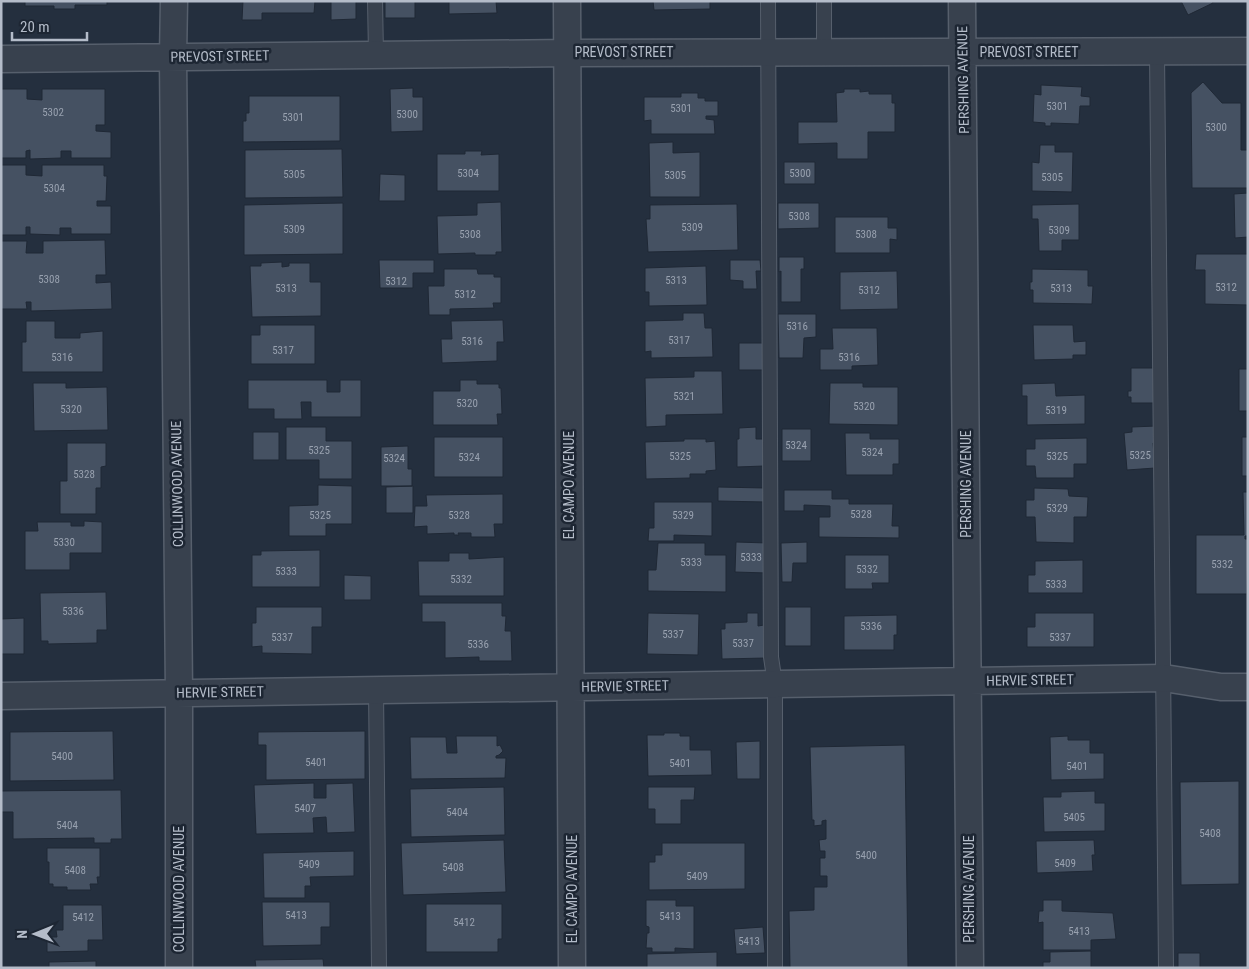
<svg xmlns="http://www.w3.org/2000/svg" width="1249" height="969" viewBox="0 0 1249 969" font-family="'Roboto Condensed',sans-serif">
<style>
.building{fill:#455162;stroke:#1f2835}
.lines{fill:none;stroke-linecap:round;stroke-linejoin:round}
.lane-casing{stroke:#565f6c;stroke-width:16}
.street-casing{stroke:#565f6c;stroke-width:29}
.lane{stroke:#38414e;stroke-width:14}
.street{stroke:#38414e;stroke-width:26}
.labels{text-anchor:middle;stroke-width:5;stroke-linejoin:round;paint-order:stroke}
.number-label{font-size:11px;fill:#98a1af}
.street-label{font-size:14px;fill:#b4bcc9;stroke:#1d2633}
</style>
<rect width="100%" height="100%" fill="#242f3e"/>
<path class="building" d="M25 1H107V5H75V9H54V6H25Z
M243 1H315L314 13H262V20H242Z
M331 1H356V19L331 20Z
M385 1H415V18H385Z
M449 1H496L497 13 449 14Z
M653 1H710V9L654 10Z
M1181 1H1212L1213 3 1188 15Z
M1203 82 1222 103H1241V150H1248V188H1192L1191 93Z
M1041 85 1082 87 1081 96 1090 97V106H1080L1079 124 1051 123V126H1045V123L1033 122 1034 94 1041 95Z
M413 88V97H423V131L391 132 390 89Z
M1 89H27V99L42 100V89H105V125H96V131L111 132V158H71V151H61V158L30 159V150L26 151V158H1Z
M844 89H860V92L869 91V94H892V103H895V132H868V159H837V143L798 144V122H837L836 93 844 92Z
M681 93H698V98H705V101H718V116H706V119L714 120 715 134H651V120L644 121V97H681Z
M249 96H340V141L243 142V121H246V113H249Z
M673 142V153L700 152V197H650L649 143Z
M1040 145H1055V152H1073L1072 192 1032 191V162L1039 163Z
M342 149 343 197 245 198V150Z
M465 151H482L481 155 499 154V191H437V154H465Z
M784 162H815V184H784Z
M1 165H26V175L42 176V165H104V176H107L106 201H97V206H111V234H71V228H60V235L30 234V227H26V235H1Z
M380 174 405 175V201H379Z
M1248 193V237L1235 238 1234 194Z
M501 202 502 252H496V255H475V253L438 254 437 216 477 215V203Z
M343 203V254L244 255V205Z
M778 203H819V228L778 229Z
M737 204 738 250 648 252 646 219H650V205Z
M1079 204V240H1062V251H1039L1038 219H1032V205Z
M835 217H888V228H897V240L890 239V253H835Z
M105 240 106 275H96V283L111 282 112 309 31 311V302H26L27 309H1V241H27L26 253H43V241Z
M1196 254H1248V305L1205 304V270H1195Z
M779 257H804V269H801V302H781V271L779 272Z
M379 260H434V273H413V288H380Z
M730 260H760L761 271H756L757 289H743V281L730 280Z
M282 262V267L289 266V263H310V282H321V316L252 317 250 266H261V263Z
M706 266 707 305 649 306V292H645V268Z
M444 269H477L478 274H494V277H501V303H493L494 308 450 309V315H429L428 286H444Z
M1032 269 1088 270V286H1093L1092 304 1033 303V290H1030V282H1032Z
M897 271 898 309 840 310V272Z
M683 313H704L705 328H712L713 357 651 358V351L645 352V321L683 320Z
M778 314H816V337L804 338 803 358H779Z
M503 320 504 342H497V361L442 363 441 339H452L451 321Z
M26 321H55V338H80V333L103 331V372H22V342H26Z
M260 325H315V364H251V335H260Z
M1033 325H1073L1074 342 1086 341V355H1073V359L1034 360Z
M832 328H877L878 365 852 366V370H820V349H833Z
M739 343H765L766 370H739Z
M1131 368H1157L1156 403H1131V397H1128V391H1131Z
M1239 369H1248V411H1239Z
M694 371H722L723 414 666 415V426L646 427 645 378 694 377Z
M248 380H327V392H340V380H361V417H311V402H301L302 419H274V409H248Z
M460 380H477V384H499V388H501L502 414H497L498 425H433V391H460Z
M33 383H66V388L107 387 108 430 34 431Z
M830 383H863V387H898V425L829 424Z
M1055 383 1056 396 1085 395V424L1027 425V396H1022V384Z
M1156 426V443H1153L1155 468 1127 470 1124 433 1132 432V427Z
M286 427H326V441H352V479H319V460H286Z
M756 427V439H764V466L737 467V439H739V428Z
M782 429H811V461H782Z
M253 432H279V460H253Z
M845 433H870V439H899V464H893V475H846Z
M434 437H503V477H434Z
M1242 437H1248V476H1242Z
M1087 438V464H1074V478H1036L1035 466H1026V449H1035V439Z
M684 439H706V442L715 441 716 470 706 471V474H690V478L646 479 645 442 684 441Z
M67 443H106V466L101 467V488H96V514H60V481H67Z
M408 446V469H412V486H381V447Z
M318 485 352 486V524H326V536H289V506L318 505Z
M413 486V513H386V487Z
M718 487 765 488V502L718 501Z
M1034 488 1068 489 1069 496 1088 497 1087 517H1074V543L1036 542 1035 517H1026V500H1034Z
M784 490H832V499H849V504H893L892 526H899V538L819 537V517H830V506L804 505V511H784Z
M1243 492H1248V536H1245V539H1248L1247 594H1196V535H1244Z
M503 494V524H494L495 537H471V533H458L459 535H454V533L427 534V526L414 527 415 506H427L426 495Z
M654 502H712V536L674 535V541H648L649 528H654Z
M84 521 102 522V553H70V570H25V531H38L37 522H71V526H84Z
M736 542 767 543V573L735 572Z
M807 542V563H793L792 582H782L781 543Z
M658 543H705V555H726V592L648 591V570H656Z
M320 550V587H252V555H261V551Z
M449 553H469V559L504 557V596H419L418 561H449Z
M845 555H889V583H872L873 589H845Z
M1083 560V593H1028V575H1035V561Z
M344 575 371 576V600H344Z
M106 592 107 630H97V643L48 644V641H41L40 593Z
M422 603H502V616H506L505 631H511L512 661H479V657L445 658V622H422Z
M256 607H322V627H312V654L262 653V646L252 647V623H256Z
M785 607H811V646H785Z
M648 613 699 614 698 655 647 654Z
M747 613H758V626L764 625 766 658 722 659 721 629H725V623L747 622Z
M1035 613H1094V647H1027V627H1035Z
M897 615V635H894V650H844V616Z
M24 618V654H1V619Z
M113 731 114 780 10 781V732Z
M365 731V779L266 780V745H258V732Z
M664 733H680V736H690V750H711L712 775 648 776 647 735H664Z
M456 736H497V746L500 745 503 751 499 755 496 756V758H506L505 778 411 779 410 737H446L447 753H457Z
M1068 736V740H1090V753H1104V779L1051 780 1050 737Z
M760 741V779H737L736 742Z
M905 745 908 968H790L789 911 814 910V887H827V876H820V858H825V851H820L819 840 826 839V820L822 821V825L814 826V820H812L810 747Z
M1239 781V884L1181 885 1180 782Z
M314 783V798H326V784L353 783 355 832 327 833 326 817 313 818 314 833 256 834 254 785Z
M504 787 505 835 411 837 410 789Z
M648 787H695L694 800H681V824H655V809H648Z
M121 790 122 839H111V843H94V838L13 839V812H1V791Z
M1095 791V803H1105V831L1044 832 1043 797H1061V792Z
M504 840 506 892 403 895 401 843Z
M1094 840 1095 855H1092L1093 871 1037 873 1036 841Z
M662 843H745V889L649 890V862H655V855H662Z
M47 848H100V877H97L98 884H90L91 890H67V887H53V884H49V862H47Z
M354 851V876L310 877 311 886H305V898H264L263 853Z
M646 900H676V906H694V949L675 948V952H652V948H646L647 933H649V927L646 926Z
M1043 900H1062V911L1113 913 1116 939 1091 940V950H1043V922L1038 923 1039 911H1043Z
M262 902H330V927H321V945L263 946Z
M426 904H502V939H498V952H426Z
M63 905H102L103 940H88V951L47 952V937H57L56 930H63Z
M763 927 765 953 736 954 734 929Z
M1091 951V968H1043V962H1050V952Z
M717 952V968H647V954Z
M1178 953H1200V968H1178Z
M323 959 324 968H256L255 960Z
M96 961V968H49V962Z"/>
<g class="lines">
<defs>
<path id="lane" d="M375 1 376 54
M768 1 771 657 775 684V968
M824 52V1
M1157 52 1166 968
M376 690 379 968"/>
<path id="street" d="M174 1 173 57 179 693V968
M567 1 572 968
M962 1 970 968
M1 59 568 53 1248 51
M1 696 1164 678 1221 687H1248"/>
</defs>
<use href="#lane" class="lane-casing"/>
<use href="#street" class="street-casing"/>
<use href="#lane" class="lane"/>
<use href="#street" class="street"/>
</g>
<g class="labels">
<g class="number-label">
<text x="1057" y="110">5301</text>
<text x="681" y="112">5301</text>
<text x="53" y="116">5302</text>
<text x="407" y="118">5300</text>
<text x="293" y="121">5301</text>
<text x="1216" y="131">5300</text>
<text x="468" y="177">5304</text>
<text x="800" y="177">5300</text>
<text x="294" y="178">5305</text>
<text x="675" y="179">5305</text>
<text x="1052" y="181">5305</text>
<text x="54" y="192">5304</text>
<text x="799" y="220">5308</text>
<text x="692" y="231">5309</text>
<text x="294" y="233">5309</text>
<text x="1059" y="234">5309</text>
<text x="470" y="238">5308</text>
<text x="866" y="238">5308</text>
<text x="49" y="283">5308</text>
<text x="676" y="284">5313</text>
<text x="396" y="285">5312</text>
<text x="1226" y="291">5312</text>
<text x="286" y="292">5313</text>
<text x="1061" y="292">5313</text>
<text x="869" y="294">5312</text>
<text x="465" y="298">5312</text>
<text x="797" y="330">5316</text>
<text x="679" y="344">5317</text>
<text x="472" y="345">5316</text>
<text x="283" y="354">5317</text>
<text x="62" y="361">5316</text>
<text x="849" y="361">5316</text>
<text x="684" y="400">5321</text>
<text x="467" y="407">5320</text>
<text x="864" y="410">5320</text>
<text x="71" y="413">5320</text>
<text x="1056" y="414">5319</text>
<text x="796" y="449">5324</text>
<text x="319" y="454">5325</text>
<text x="872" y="456">5324</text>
<text x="1140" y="459">5325</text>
<text x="680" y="460">5325</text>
<text x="1057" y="460">5325</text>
<text x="469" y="461">5324</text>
<text x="394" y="462">5324</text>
<text x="84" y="478">5328</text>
<text x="1057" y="512">5329</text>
<text x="861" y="518">5328</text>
<text x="320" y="519">5325</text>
<text x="459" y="519">5328</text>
<text x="683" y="519">5329</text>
<text x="64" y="546">5330</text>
<text x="751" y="561">5333</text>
<text x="691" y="566">5333</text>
<text x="1222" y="568">5332</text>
<text x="867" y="573">5332</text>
<text x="286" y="575">5333</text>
<text x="461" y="583">5332</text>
<text x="1056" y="588">5333</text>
<text x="73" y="615">5336</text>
<text x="871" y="630">5336</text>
<text x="673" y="638">5337</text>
<text x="282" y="641">5337</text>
<text x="1060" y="641">5337</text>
<text x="743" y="647">5337</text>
<text x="478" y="648">5336</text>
<text x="62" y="760">5400</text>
<text x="316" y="766">5401</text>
<text x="680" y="767">5401</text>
<text x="1077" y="770">5401</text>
<text x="305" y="812">5407</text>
<text x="457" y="816">5404</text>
<text x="1074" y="821">5405</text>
<text x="67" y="829">5404</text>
<text x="1210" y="837">5408</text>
<text x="866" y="859">5400</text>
<text x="1065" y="867">5409</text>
<text x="309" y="868">5409</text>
<text x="453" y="871">5408</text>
<text x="75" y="874">5408</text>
<text x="697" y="880">5409</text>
<text x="296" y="919">5413</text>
<text x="670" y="920">5413</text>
<text x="83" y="921">5412</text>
<text x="464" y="926">5412</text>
<text x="1079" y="935">5413</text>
<text x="749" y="945">5413</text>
</g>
<g class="street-label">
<text x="624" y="57">PREVOST STREET</text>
<text x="1029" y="57">PREVOST STREET</text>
<text transform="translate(220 56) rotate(-1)" y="5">PREVOST STREET</text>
<text transform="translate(963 80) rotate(-91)" y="5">PERSHING AVENUE</text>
<text transform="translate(177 484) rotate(-91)" y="5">COLLINWOOD AVENUE</text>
<text transform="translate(966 484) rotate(-90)" y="5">PERSHING AVENUE</text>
<text transform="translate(569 485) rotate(-90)" y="5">EL CAMPO AVENUE</text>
<text transform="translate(1030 680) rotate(-1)" y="5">HERVIE STREET</text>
<text transform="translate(625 686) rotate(-1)" y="5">HERVIE STREET</text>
<text transform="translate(220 692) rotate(-1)" y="5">HERVIE STREET</text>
<text transform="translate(179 889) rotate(-90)" y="5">COLLINWOOD AVENUE</text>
<text transform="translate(572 889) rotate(-90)" y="5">EL CAMPO AVENUE</text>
<text transform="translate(969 889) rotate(-90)" y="5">PERSHING AVENUE</text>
</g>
</g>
<rect width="1249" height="969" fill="none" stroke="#b4bcc9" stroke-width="5"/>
<g transform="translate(35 934) rotate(269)" stroke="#1d2633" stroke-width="4" paint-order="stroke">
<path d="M0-4L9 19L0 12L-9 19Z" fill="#b4bcc9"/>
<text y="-8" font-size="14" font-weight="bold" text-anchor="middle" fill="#b4bcc9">N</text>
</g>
<path d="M12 32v8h75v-8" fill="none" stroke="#b4bcc9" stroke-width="2.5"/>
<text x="20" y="32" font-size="15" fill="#b4bcc9" stroke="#1d2633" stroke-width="4" paint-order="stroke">20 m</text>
</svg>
